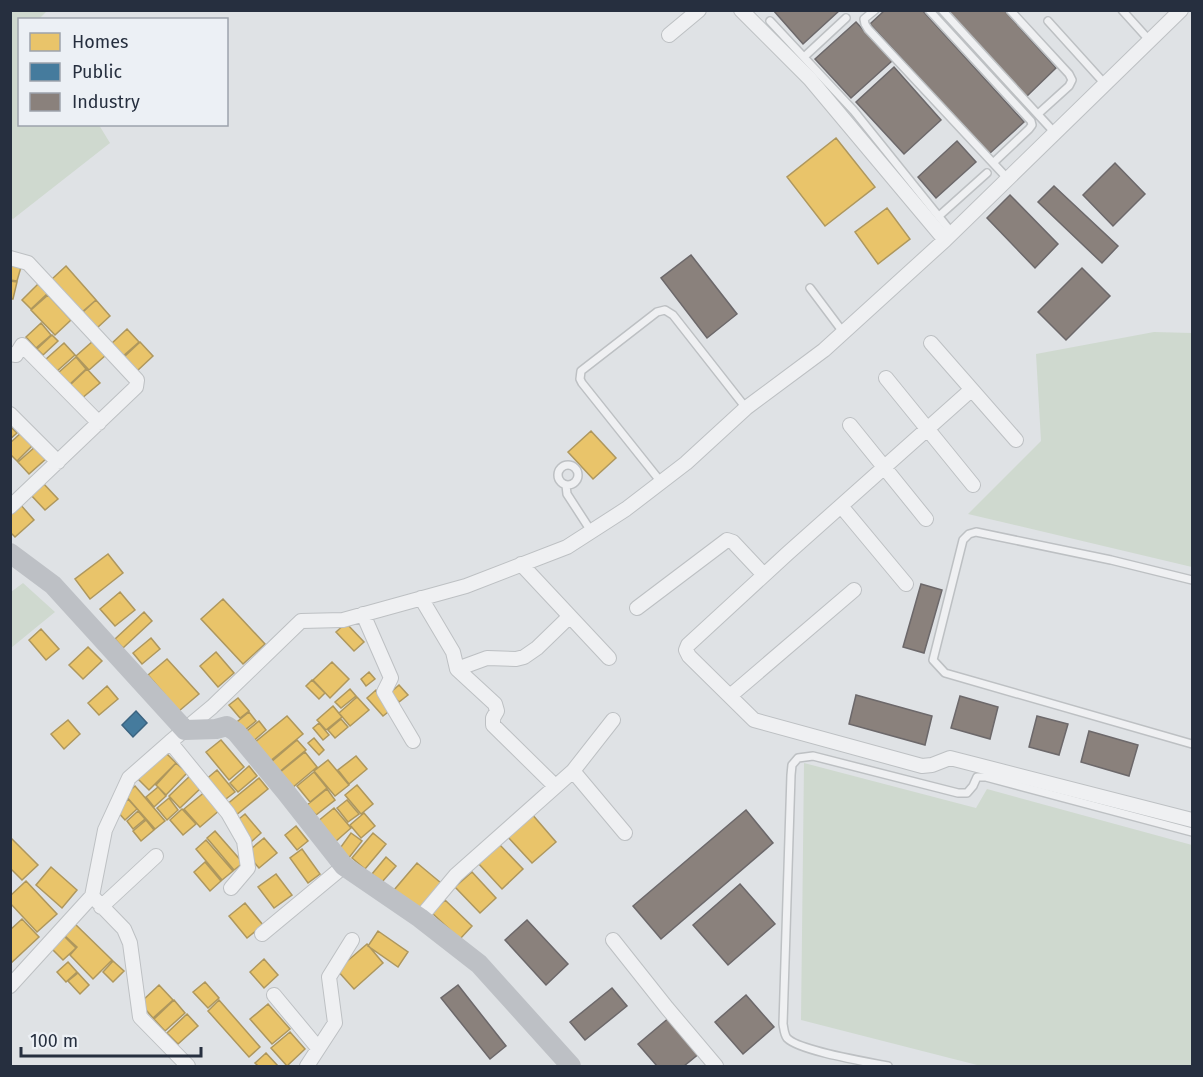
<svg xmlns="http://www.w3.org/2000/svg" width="1203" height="1077" viewBox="0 0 1203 1077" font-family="'Fira Sans',sans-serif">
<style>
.green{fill:#cfd9cf}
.homes{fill:#e9c46a;stroke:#ae975d;stroke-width:1.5}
.public{fill:#457b9d;stroke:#3c6481;stroke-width:1.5}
.industry{fill:#8a817c;stroke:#6c686a;stroke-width:1.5}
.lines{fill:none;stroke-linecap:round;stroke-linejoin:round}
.lane-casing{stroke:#bdc0c3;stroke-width:10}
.street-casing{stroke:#bdc0c3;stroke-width:16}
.lane{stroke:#eff0f2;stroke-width:7}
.street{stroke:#eff0f2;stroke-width:14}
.secondary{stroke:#bdc0c5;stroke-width:20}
</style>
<rect width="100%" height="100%" fill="#dfe2e5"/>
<path class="green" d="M10 11H47L39 19 20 20V124L99 125 110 143 13 219 10 217Z
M1154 332 1192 333V567L968 514 1041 441 1036 354Z
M23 583 55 612 11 648V592Z
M804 763 976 808 987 789 1192 845V1066H981L801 1020Z"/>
<path class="homes" d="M836 138 875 187 825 226 787 177Z
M887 208 910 239 878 264 855 232Z
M10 264 21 267 17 281 10 280Z
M66 266 96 300 82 312 52 279Z
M10 281 17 282 13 299H10Z
M39 283 48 293 31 309 22 300Z
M48 295 71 320 55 335 31 310Z
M96 300 110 316 97 328 83 312Z
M41 323 51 335 36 348 26 337Z
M127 329 139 342 122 357 110 345Z
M52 335 58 341 43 355 37 349Z
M93 341 106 355 89 370 76 356Z
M140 342 153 356 136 372 123 358Z
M64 343 75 355 56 372 45 360Z
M76 357 86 369 69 385 58 373Z
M87 369 100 383 81 399 69 386Z
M10 426 17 433 10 439Z
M591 431 616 458 593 479 568 452Z
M22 432 34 444 17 461 10 454V443Z
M36 446 47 458 29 474 18 462Z
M43 483 58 499 45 510 30 494Z
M19 503 34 520 15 537 10 532V511Z
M108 554 123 573 90 599 75 579Z
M120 592 135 610 115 626 100 609Z
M223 599 265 644 243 664 201 619Z
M144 612 152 621 123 648 115 639Z
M346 623 364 642 354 651 336 632Z
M41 629 59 649 46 660 29 640Z
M151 638 160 649 142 664 133 653Z
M88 647 102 661 83 679 69 665Z
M216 652 234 673 218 687 200 666Z
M167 659 199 694 179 711 148 675Z
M332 662 349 679 330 698 313 680Z
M369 672 375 679 366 686 361 679Z
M312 680 325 693 319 699 306 686Z
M399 685 408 695 399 702 390 693Z
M107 686 118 699 99 715 88 703Z
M350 689 356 696 341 708 335 702Z
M376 690 392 709 383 716 367 698Z
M357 697 369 710 350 726 339 713Z
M238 698 249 711 240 718 229 705Z
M333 706 342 717 326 730 317 720Z
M249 712 256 721 240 734 233 725Z
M287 716 303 734 269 762 254 743Z
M341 719 348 727 335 738 328 730Z
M68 720 80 734 64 749 51 734Z
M259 721 266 730 251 743 243 734Z
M319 723 329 735 323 740 313 728Z
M314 738 324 750 319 755 308 743Z
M221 740 244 767 229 780 206 752Z
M297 740 306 750 278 773 270 763Z
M165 752 176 763 149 790 138 779Z
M305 752 317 767 292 788 279 773Z
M356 756 367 769 349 784 338 770Z
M328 760 349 785 335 796 314 771Z
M176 763 187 773 166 795 156 785Z
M249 766 257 776 238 792 230 783Z
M217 770 235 792 222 802 204 781Z
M314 772 327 788 310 802 297 786Z
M192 774 203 786 180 808 169 796Z
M259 778 268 789 235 816 226 805Z
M357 785 373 804 361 814 345 795Z
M135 786 165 821 155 829 125 795Z
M158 787 166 796 154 807 146 797Z
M327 789 335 800 316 815 307 805Z
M206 791 221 809 200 827 184 809Z
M169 798 178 810 167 820 157 808Z
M128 799 137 809 125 820 116 810Z
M347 800 359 814 348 822 337 808Z
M334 808 351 828 335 842 317 822Z
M182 809 196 824 183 835 170 820Z
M138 811 145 819 133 829 127 821Z
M364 813 375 826 361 838 350 825Z
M531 813 556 842 532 863 506 835Z
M245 814 261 833 251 842 234 823Z
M146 820 154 830 141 841 133 831Z
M296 826 308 841 297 850 285 835Z
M215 831 243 863 234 870 207 838Z
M351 833 362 841 348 859 338 851Z
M373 833 386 844 365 869 352 858Z
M10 837 38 865 22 880 10 868Z
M264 838 277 853 259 868 246 853Z
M206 840 233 871 222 880 196 849Z
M499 844 523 869 502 889 478 863Z
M302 849 320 874 308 883 290 858Z
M386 857 396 866 382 882 372 874Z
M205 862 221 881 210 891 194 872Z
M417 863 441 883 418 910 394 890Z
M51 867 77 890 62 908 36 885Z
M472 872 496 898 480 913 455 887Z
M276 874 292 895 274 908 258 887Z
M26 881 57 914 37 932 10 903V896Z
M445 900 472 926 460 939 432 913Z
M245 903 263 925 247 938 229 916Z
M22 919 39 937 10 964V930Z
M74 923 112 960 93 979 70 955 77 947 63 934Z
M378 931 408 952 398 967 368 946Z
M61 933 76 948 63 960 49 946Z
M367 944 383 963 354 989 337 970Z
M264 959 278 975 264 988 250 972Z
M113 961 124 971 113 982 103 972Z
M68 962 77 972 66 982 57 972Z
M78 973 89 985 80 994 68 981Z
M205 982 219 998 208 1008 193 992Z
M159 985 173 1000 153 1018 140 1003Z
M174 1000 185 1013 165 1031 154 1019Z
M219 1000 260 1047 249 1057 208 1011Z
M268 1004 290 1029 272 1044 250 1019Z
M187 1014 198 1026 178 1044 167 1033Z
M290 1032 305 1049 287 1066 271 1048Z
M266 1053 278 1066H258L255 1063Z"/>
<path class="public" d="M136 711 147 723 133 737 122 725Z"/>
<path class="industry" d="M773 10H840L803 44Z
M885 10H922L1024 122 989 154 870 24Z
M945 10H1004L1056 68 1025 98Z
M856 22 892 61 851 98 815 59Z
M894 67 941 120 904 154 856 102Z
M957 141 976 162 936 198 918 177Z
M1115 163 1145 194 1113 226 1083 195Z
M1054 186 1118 246 1102 263 1038 202Z
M1010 195 1058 244 1035 268 987 218Z
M691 255 737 314 707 338 661 278Z
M1082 268 1110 296 1066 340 1038 312Z
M921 584 942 590 924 653 903 647Z
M856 695 932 716 925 745 849 724Z
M960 696 998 707 990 739 951 728Z
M1037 716 1068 724 1059 755 1029 747Z
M1089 731 1138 745 1129 776 1081 762Z
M746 810 773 843 661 939 633 906Z
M740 884 775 924 728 965 693 925Z
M527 920 568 964 546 985 505 940Z
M458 985 506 1046 490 1059 441 998Z
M612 988 627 1006 585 1040 570 1022Z
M746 995 774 1027 743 1054 715 1022Z
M670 1017 700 1053 684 1066H657L638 1044Z"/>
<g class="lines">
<defs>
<path id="lane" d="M875 10 864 19 865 24 868 29 1008 179
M929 10 1031 121 1032 125 1029 129 993 163
M942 10 1055 133
M1010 10 1069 74 1072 80 1069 86 1038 114
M1122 10 1150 41
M770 21 854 111 952 233
M1048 21 1105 84
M804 57 846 18
M939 216 987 173
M810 288 843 332
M558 475a10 10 0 1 1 20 0a10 10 0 1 1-20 0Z
M661 482 582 383 580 379 581 371 657 312 665 310 673 315 746 408
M566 485 567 494 591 531
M1192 580 1111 560 976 532 969 534 963 540 933 660 945 673 1192 744
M888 1066C868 1062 799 1051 787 1038 784 1034 784 1029 783 1024L791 775 792 765 798 758 813 756 958 793H967L973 786 977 777H986L1192 832"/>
<path id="street" d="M741 10 810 79 945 240
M669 35 699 10
M10 258 28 263 137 380 136 387 10 507
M931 343 1016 440
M10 354 16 355 22 345 99 423
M886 378 973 485
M971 390 788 553 688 645 686 650 689 656 754 720 922 766 932 765 950 758 1192 820
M10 414 58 462
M850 425 926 519
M841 506 906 584
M521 564 609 658
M421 598 453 652 457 669 495 704 497 711 493 718V725L555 786
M637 608 727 540 733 542 764 575
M363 614 391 678 384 692 413 741
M457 669 487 658 516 659 524 657 537 648 569 617
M730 696 854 590
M170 742 228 813 244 841 248 868 231 888
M573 771 625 833
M92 896 124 929 130 943 140 1017 188 1066
M101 907 156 856
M420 918 456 875 573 771 613 720
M262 934 344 866
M613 940 667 1008 716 1066
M10 986 92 896 105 830 129 778 170 742 212 707 301 621 343 620 466 586 567 547 626 509 686 463 746 408 824 350 945 240 1181 10
M274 995 318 1048
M307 1066 335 1023 329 977 352 940"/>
</defs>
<use href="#lane" class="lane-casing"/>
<use href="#street" class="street-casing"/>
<use href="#lane" class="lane"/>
<use href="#street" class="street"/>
<path class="secondary" d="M10 553 53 585 185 730 216 729 227 726 236 732 285 791 344 866 420 918 479 964 571 1066"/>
</g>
<rect width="1203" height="1077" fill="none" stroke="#262f3f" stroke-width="24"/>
<rect x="18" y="18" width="210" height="108" fill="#ecf0f5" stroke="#9da3ac" stroke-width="1.5"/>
<rect x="30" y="33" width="30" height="18" fill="#e9c46a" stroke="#9da3ac" stroke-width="1.5"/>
<text x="72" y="48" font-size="18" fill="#262f3f">Homes</text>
<rect x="30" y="63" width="30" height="18" fill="#457b9d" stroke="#9da3ac" stroke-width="1.5"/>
<text x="72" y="78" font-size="18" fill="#262f3f">Public</text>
<rect x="30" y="93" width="30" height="18" fill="#8a817c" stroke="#9da3ac" stroke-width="1.5"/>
<text x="72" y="108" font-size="18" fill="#262f3f">Industry</text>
<path d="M21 1047v9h180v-9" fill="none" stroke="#262f3f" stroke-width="3"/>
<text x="30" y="1047" font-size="18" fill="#262f3f" stroke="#ecf0f5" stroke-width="4.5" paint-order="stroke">100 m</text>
</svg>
